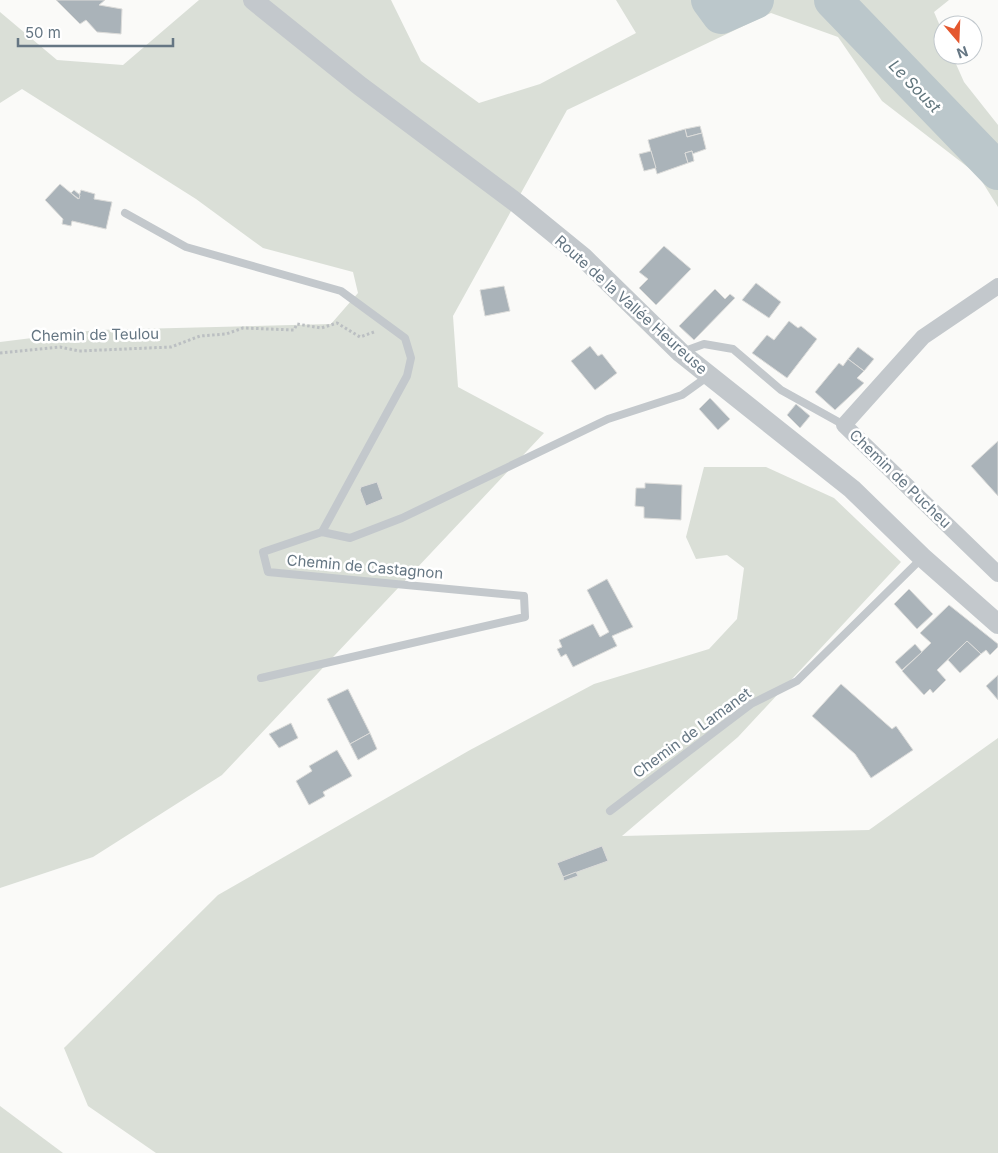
<svg xmlns="http://www.w3.org/2000/svg" width="998" height="1153" viewBox="0 0 998 1153" font-family="Inter,sans-serif">
  <rect width="100%" height="100%" fill="#fafaf8"/>
  <g fill="#dadfd7">
    <path d="M199 0H391L421 61 479 103 540 84 636 33 616 0H949L934 12 943 33V55H952L964 82 998 125V207L978 175 882 101 838 37 771 13 567 110 453 316 458 387 544 433 222 775 93 857 0 888V342L96 330 331 324 358 293 353 272 263 248 196 199 22 89 0 103V12L57 60 123 65Z"/>
    <path d="M704 467H766L834 498 901 562 738 737 622 836 869 830 998 738V1153H156L88 1106 64 1048 218 895 470 750 594 684 709 649 737 619 744 568 727 555 696 559 686 537Z"/>
    <path d="M0 1106 63 1153H0Z"/>
  </g>
  <g fill="none" stroke-linecap="round" stroke-linejoin="round">
    <g stroke="#bbc7cb" stroke-width="38">
      <path d="M710 0 721 15 755 0"/>
      <path d="M833 0 998 171"/>
    </g>
  </g>
  <g fill="#aab3b9" stroke="#dcdcda">
    <path d="M56 0H105L99 5 122 9 121 34 97 32 86 20 80 24Z"/>
    <path d="M700 126 702 133 687 137 685 129Z"/>
    <path d="M685 129 687 137 702 133 706 149 692 154V151L685 153 688 163 657 174 648 140Z"/>
    <path d="M651 151 656 168 644 171 639 154Z"/>
    <path d="M692 151 694 161 688 163 685 153Z"/>
    <path d="M60 184 78 199 81 190 95 194 94 199 112 202 106 229 72 221 71 226 62 224 63 219 45 200Z"/>
    <path d="M74 190 80 195 79 199 71 193Z"/>
    <path d="M664 246 691 269 656 305 639 288 648 279 639 272Z"/>
    <path d="M756 283 781 302 769 318 742 300Z"/>
    <path d="M504 286 510 311 485 316 480 290Z"/>
    <path d="M715 289 725 299 730 294 735 298 694 340 679 326Z"/>
    <path d="M789 321 798 328 801 326 817 339 787 378 752 353 767 335 774 340Z"/>
    <path d="M590 346 598 356 602 354 617 373 595 390 571 361Z"/>
    <path d="M858 347 874 359 864 371 848 359Z"/>
    <path d="M848 359 864 371 857 378 864 383 835 410 815 392 839 363 843 366Z"/>
    <path d="M710 398 730 419 718 430 699 409Z"/>
    <path d="M796 404 810 416 800 428 787 415Z"/>
    <path d="M998 441V496L971 466Z"/>
    <path d="M377 482 383 499 366 506 360 490 361 487Z"/>
    <path d="M645 483 682 485 681 520 644 518V507L635 506 636 488H645Z"/>
    <path d="M607 579 633 627 612 636 617 646 573 667 566 654 561 657 557 649 562 647 559 640 593 624 600 637 609 632 587 590Z"/>
    <path d="M909 589 933 614 917 629 894 604Z"/>
    <path d="M949 605 998 644V647L990 655 986 650 981 654 967 641 937 670 946 680 933 693 930 689 924 695 902 671 931 643 920 633Z"/>
    <path d="M967 641 981 654 960 673 948 660Z"/>
    <path d="M915 644 922 652 902 670 895 662Z"/>
    <path d="M998 675V700L986 686Z"/>
    <path d="M841 684 892 729 896 726 913 750 871 778 855 754 812 716Z"/>
    <path d="M348 689 370 733 350 744 327 699Z"/>
    <path d="M291 723 298 738 279 748 269 734Z"/>
    <path d="M370 733 377 749 358 760 350 744Z"/>
    <path d="M337 750 352 776 323 792 325 796 309 805 296 781 312 771 309 766Z"/>
    <path d="M602 846 608 861 563 877 557 863Z"/>
    <path d="M576 872 578 876 564 881 563 877Z"/>
  </g>
  <g fill="none" stroke-linecap="round" stroke-linejoin="round">
    <path stroke="#bbbfc2" stroke-width="3" stroke-dasharray="2.5 2.5" stroke-linecap="butt" d="M0 353 60 347 79 351 171 347 200 336 226 334 243 328 294 330 297 324 321 328 337 323 360 337 374 332"/>
    <g stroke="#c3c8cc" stroke-width="8">
      <path d="M125 213 186 247 341 291 405 338 411 358 407 376 322 532"/>
      <path d="M682 352 704 344 733 349 781 390 844 425"/>
      <path d="M261 678 525 617 524 596 268 572 263 552 322 532 350 538 402 518 608 419 682 395 707 377"/>
      <path d="M610 811 751 704 797 681 921 559"/>
    </g>
    <path stroke="#c3c8cc" stroke-width="16" d="M998 286 923 337 844 425 998 574"/>
    <path stroke="#c3c8cc" stroke-width="20" d="M253 0 360 86 518 204 583 257 681 353 852 489 922 557 998 624"/>
  </g>
  <g text-anchor="middle" stroke-width="5" stroke-linejoin="round" paint-order="stroke">
    <g font-size="15" fill="#657683" stroke="#fff">
      <text transform="translate(631 305) rotate(42)" y="5">Route de la Vallée Heureuse</text>
      <text transform="translate(95 335) rotate(-1)" y="5">Chemin de Teulou</text>
      <text transform="translate(900 479) rotate(44)" y="5">Chemin de Pucheu</text>
      <text transform="translate(365 567) rotate(5)" y="5">Chemin de Castagnon</text>
      <text transform="translate(692 733) rotate(-36)" y="5">Chemin de Lamanet</text>
    </g>
    <g font-size="16" font-style="italic" fill="#60757c" stroke="#fff">
      <text transform="translate(915 86) rotate(46)" y="6">Le Soust</text>
    </g>
  </g>
  <g transform="translate(958 40) rotate(161)"><circle r="24" fill="#ffffff" stroke="#c1c8cd"/>
  <path d="M0-4L9 19L0 12L-9 19Z" fill="#e4572e"/>
  <text y="-8" font-size="14" font-weight="bold" text-anchor="middle" fill="#657683">N</text>
  </g>
  <path d="M18 38v8h155v-8" fill="none" stroke="#657683" stroke-width="2.5"/>
  <text x="25" y="38" font-size="15" fill="#657683" stroke="#ffffff" stroke-width="4" paint-order="stroke">50 m</text>
</svg>
